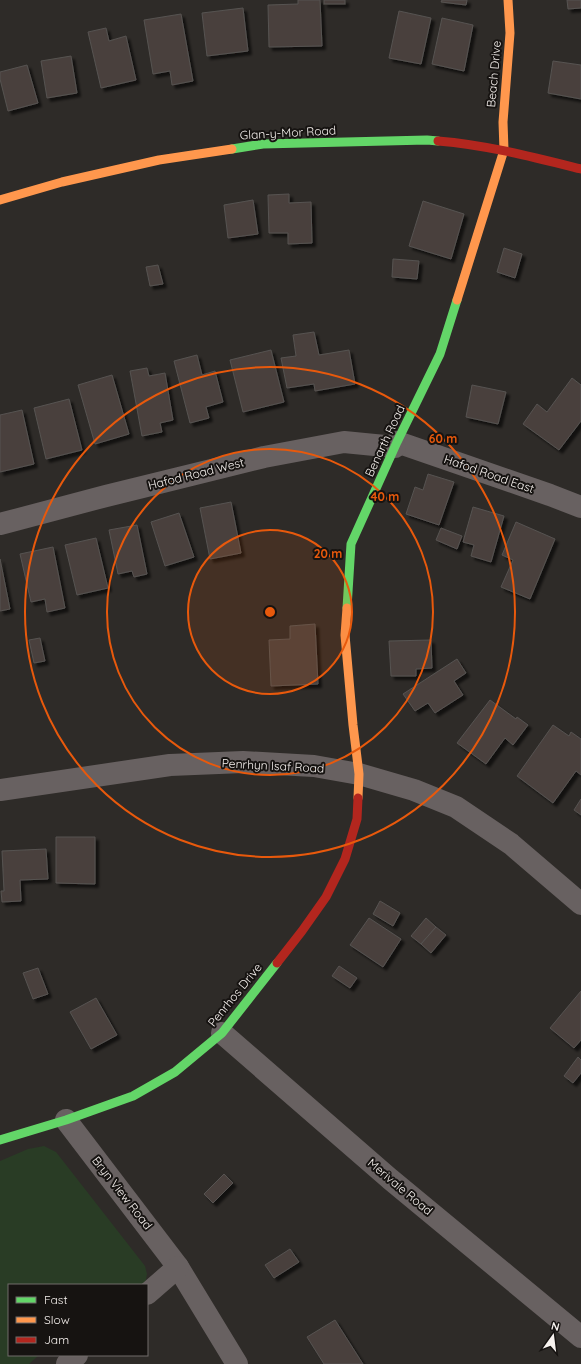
<svg xmlns="http://www.w3.org/2000/svg" width="581" height="1364" viewBox="0 0 581 1364" font-family="Quicksand,sans-serif">
  <defs>
    <filter id="shadow"><feDropShadow dx="3.5" dy="3.5" stdDeviation="1" flood-color="#0009"/></filter>
  </defs>
  <rect width="100%" height="100%" fill="#2e2b28"/>
  <path fill="#293c25" d="M44 1146 56 1152 145 1266 147 1274 145 1285H9V1355H39L29 1364H0V1161L28 1149Z"/>
  <g fill="#4a413e" stroke="#565351" filter="url(#shadow)">
    <path d="M298 0H320L322 46 269 47 268 5 298 4Z"/>
    <rect x="324" y="0" width="21" height="4"/>
    <path d="M442 0H467L466 5 441 2Z"/>
    <path d="M567 0H581V8L568 9Z"/>
    <path d="M243 8 248 51 207 56 202 13Z"/>
    <path d="M399 11 431 18 421 64 389 58Z"/>
    <path d="M181 14 193 81 172 85 170 71 153 74 144 20Z"/>
    <path d="M442 18 473 25 464 71 432 64Z"/>
    <path d="M106 28 109 41 126 36 136 80 101 88 88 32Z"/>
    <path d="M71 56 77 93 47 98 41 61Z"/>
    <path d="M553 61 581 65V99L548 93Z"/>
    <path d="M27 65 38 103 8 111 0 79V72Z"/>
    <path d="M289 194V203L311 202 312 243 288 244V233H269L268 195Z"/>
    <path d="M253 200 258 234 228 238 224 205Z"/>
    <path d="M423 201 464 214 451 259 409 246Z"/>
    <path d="M504 248 522 254 515 278 497 272Z"/>
    <path d="M393 259 419 261 417 279 392 277Z"/>
    <path d="M158 265 163 284 150 286 146 267Z"/>
    <path d="M314 332 319 355 349 350 355 384 315 391 314 384 287 388 281 358 296 356 293 335Z"/>
    <path d="M271 350 284 402 243 412 230 360Z"/>
    <path d="M197 355 202 375 215 371 223 402 206 407 209 418 190 423 174 361Z"/>
    <path d="M147 368 149 376 165 373 173 420 160 423 162 432 142 436 130 371Z"/>
    <path d="M112 375 129 434 95 444 78 385Z"/>
    <path d="M572 378 581 385V421L559 450 523 424 537 404 547 412Z"/>
    <path d="M472 385 506 392 498 424 466 417Z"/>
    <path d="M69 399 82 450 46 459 34 408Z"/>
    <path d="M22 410 34 464 0 472V415Z"/>
    <path d="M428 474 454 482 439 525 406 514 415 487 423 490Z"/>
    <path d="M231 502 241 553 210 559 200 508Z"/>
    <path d="M473 507 504 516 491 562 471 556 474 545 463 542Z"/>
    <path d="M179 513 194 557 165 566 151 522Z"/>
    <path d="M516 522 555 539 530 599 501 587 513 560 502 555Z"/>
    <path d="M137 525 147 574 134 577 132 571 118 574 109 530Z"/>
    <path d="M441 528 462 536 457 549 436 540Z"/>
    <path d="M96 538 108 588 77 595 65 545Z"/>
    <path d="M53 547 65 608 47 612 45 599 31 602 20 554Z"/>
    <path d="M0 559 10 609 0 611Z"/>
    <path d="M315 624 318 684 271 686 269 640 290 639V626Z"/>
    <path d="M40 638 45 661 34 663 29 640Z"/>
    <path d="M431 640 432 668 416 669V676H391L389 641Z"/>
    <path d="M457 659 466 673 454 681 463 695 435 713 428 703 415 711 403 694Z"/>
    <path d="M490 700 516 719 517 717 528 725 513 745 505 738 486 764 457 743Z"/>
    <path d="M553 725 569 736 571 732 581 739V775L576 771 553 803 517 776Z"/>
    <path d="M581 799V815L574 810Z"/>
    <path d="M56 837H95V884L56 883Z"/>
    <path d="M46 849 48 879 20 880 21 901 2 902 1 891H4L2 851Z"/>
    <path d="M380 901 400 913 393 926 373 914Z"/>
    <path d="M369 918 401 939 383 967 350 945Z"/>
    <path d="M426 918 436 927 421 944 411 936Z"/>
    <path d="M436 927 446 935 431 953 421 944Z"/>
    <path d="M339 966 357 978 350 988 332 976Z"/>
    <path d="M38 968 48 994 33 999 23 973Z"/>
    <path d="M581 991V1040L574 1048 550 1028Z"/>
    <path d="M96 998 117 1035 91 1049 70 1012Z"/>
    <path d="M578 1057 581 1060V1073L573 1083 564 1076Z"/>
    <path d="M224 1174 233 1183 213 1203 204 1194Z"/>
    <path d="M290 1249 299 1262 274 1278 265 1265Z"/>
    <path d="M335 1320 363 1364H324L307 1337Z"/>
  </g>
  <g fill="none" stroke-linecap="round" stroke-linejoin="round">
    <g stroke="#686161" stroke-width="22">
      <path d="M397 442 550 495 581 507"/>
      <path d="M0 524 106 496 264 457 344 442 395 447"/>
      <path d="M0 790 170 765 243 762 314 766 359 774 414 790 456 807 511 844 581 904"/>
      <path d="M222 1033 390 1179 581 1337"/>
      <path d="M66 1120 178 1267 237 1364"/>
      <path d="M147 1294 178 1267"/>
      <path d="M67 1364 77 1355"/>
    </g>
    <g stroke="#63d668" stroke-width="9">
      <path d="M232 149 263 144 427 140 438 141"/>
      <path d="M347 608 351 544 397 442 440 354 457 300"/>
      <path d="M0 1140 66 1120 133 1096 175 1072 222 1033 277 963"/>
    </g>
    <g stroke="#ff974d" stroke-width="9">
      <path d="M0 200 62 182 159 160 232 149"/>
      <path d="M457 300 504 150 503 122 510 33 508 0"/>
      <path d="M347 608 345 635 353 725 359 774 358 798"/>
    </g>
    <g stroke="#b3261e" stroke-width="9">
      <path d="M438 141C487 145 533 157 581 169"/>
      <path d="M277 963 302 931 326 897 345 859 357 819 358 798"/>
    </g>
  </g>
  <circle cx="270" cy="612" r="82" fill="#e8590c" fill-opacity=".12"/>
  <g fill="none" stroke="#e8590c" stroke-width="2">
    <circle cx="270" cy="612" r="82"/>
    <circle cx="270" cy="612" r="163"/>
    <circle cx="270" cy="612" r="245"/>
  </g>
  <g text-anchor="middle" stroke-width="4" stroke-linejoin="round" paint-order="stroke">
    <g font-size="12" fill="#f7f2ef" stroke="#161311">
      <text transform="translate(494 74) rotate(-85)" y="4">Beach Drive</text>
      <text transform="translate(288 133) rotate(-3)" y="4">Glan-y-Mor Road</text>
      <text transform="translate(385 441) rotate(-65)" y="4">Benarth Road</text>
      <text transform="translate(196 474) rotate(-14)" y="4">Hafod Road West</text>
      <text transform="translate(489 474) rotate(19)" y="4">Hafod Road East</text>
      <text transform="translate(273 766) rotate(3)" y="4">Penrhyn Isaf Road</text>
      <text transform="translate(235 995) rotate(-51)" y="4">Penrhos Drive</text>
      <text transform="translate(400 1187) rotate(40)" y="4">Merivale Road</text>
      <text transform="translate(122 1193) rotate(52)" y="4">Bryn View Road</text>
    </g>
  </g>
  <circle cx="270" cy="612" r="6" fill="#e8590c" stroke="#161311" stroke-width="2"/>
  <g font-size="12" text-anchor="middle" font-weight="bold" fill="#e8590c" stroke="#161311" stroke-width="4" stroke-linejoin="round" paint-order="stroke">
    <text x="443" y="443">60 m</text>
    <text x="385" y="501">40 m</text>
    <text x="328" y="558">20 m</text>
  </g>
  <rect x="8" y="1284" width="140" height="72" fill="#161311" stroke="#706c6a"/>
  <rect x="16" y="1297" width="20" height="6" fill="#63d668" stroke="#706c6a"/>
  <text x="44" y="1304" font-size="12" fill="#f7f2ef">Fast</text>
  <rect x="16" y="1317" width="20" height="6" fill="#ff974d" stroke="#706c6a"/>
  <text x="44" y="1324" font-size="12" fill="#f7f2ef">Slow</text>
  <rect x="16" y="1337" width="20" height="6" fill="#b3261e" stroke="#706c6a"/>
  <text x="44" y="1344" font-size="12" fill="#f7f2ef">Jam</text>
  <g transform="translate(553 1336) rotate(14)" stroke="#161311" stroke-width="3" paint-order="stroke">
  <path d="M0-3L7 15L0 10L-7 15Z" fill="#f7f2ef"/>
  <text y="-6" font-size="11" font-weight="bold" text-anchor="middle" fill="#f7f2ef">N</text>
  </g>
</svg>
